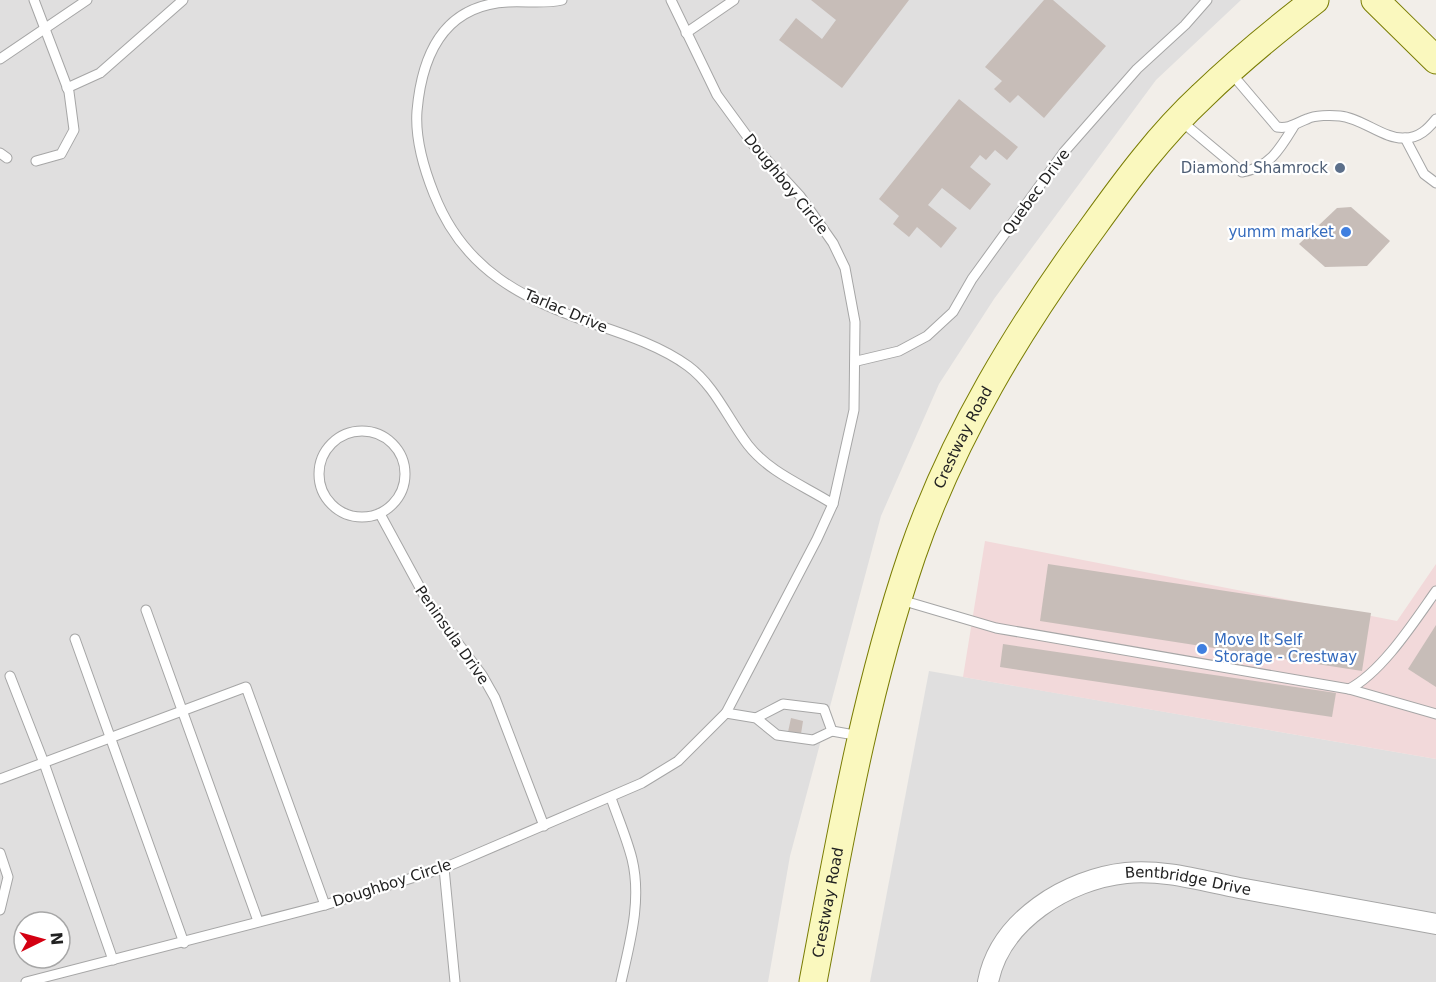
<svg xmlns="http://www.w3.org/2000/svg" width="1436" height="982" viewBox="0 0 1436 982" font-family="'DejaVu Sans',sans-serif">
  <rect width="100%" height="100%" fill="#f2eee9"/>
  <g fill="#e0dfdf" fill-rule="evenodd">
    <path d="M0 0H1241L1156 80 994 299 939 384 881 516 790 856 768 982H0ZM24 922H60V958H24Z"/>
    <path d="M929 671 1436 759V982H870Z"/>
  </g>
  <path fill="#f2d9da" d="M985 541 1397 621 1436 564V759L963 677Z"/>
  <g fill="#c7bdb8">
    <path d="M811 0H909L842 88 779 40 796 18 822 39 836 20Z"/>
    <path d="M1044 0H1053L1106 46 1044 118 1018 95 1010 103 994 89 1002 81 985 67Z"/>
    <path d="M959 99 1018 147 1007 160 995 150 986 160 980 155 970 167 991 184 970 210 942 188 928 205 957 228 941 248 917 227 909 237 893 224 899 216 879 199Z"/>
    <path d="M1351 207 1390 241 1367 266 1325 267 1299 244 1337 208Z"/>
    <path d="M1048 564 1371 613 1362 671 1040 621Z"/>
    <path d="M1436 625V687L1408 669Z"/>
    <path d="M1003 644 1336 693 1332 717 1000 667Z"/>
    <path d="M791 718 803 721 801 734 788 732Z"/>
  </g>
  <g fill="none" stroke-linecap="round" stroke-linejoin="round">
    <g stroke="#a6a6a6" stroke-width="11">
      <g id="service">
        <path d="M34 0 69 92 74 130 61 154 36 161"/>
        <path d="M562 0C544 4 527 1 508 2 444 5 422 54 417 111 415 138 424 169 434 194 464 271 523 299 597 325 627 335 662 347 688 366 715 386 728 419 748 445 770 473 803 485 833 504"/>
        <path d="M686 33 734 0"/>
        <path d="M0 59 87 0"/>
        <path d="M1231 73 1277 127C1290 129 1296 123 1307 119 1315 115 1331 115 1340 116 1362 118 1385 140 1405 138 1419 138 1428 129 1436 119"/>
        <path d="M67 88 100 73 183 0"/>
        <path d="M1181 121 1242 172C1270 167 1280 149 1294 126"/>
        <path d="M1405 138 1424 174 1436 183"/>
        <path d="M0 153 7 158"/>
        <path d="M857 361 899 351 927 336 953 312 972 279 1064 152 1137 69 1185 25 1207 0"/>
        <circle cx="362" cy="474" r="43"/>
        <path d="M380 514 430 606 482 675 495 698 544 826"/>
        <path d="M901 600 996 628 1349 689 1436 714"/>
        <path d="M146 610 258 921"/>
        <path d="M75 639 184 943"/>
        <path d="M10 676 44 763 113 960"/>
        <path d="M1349 689C1382 672 1414 622 1436 591"/>
        <path d="M726 713 756 718 777 735 813 740 832 731 860 736"/>
        <path d="M756 718 783 704 824 709 832 731"/>
        <path d="M0 779 246 687 325 905"/>
        <path d="M611 798C618 818 627 839 632 859 642 900 630 942 621 982"/>
        <path d="M0 853 8 877 0 910"/>
        <path d="M444 868 455 982"/>
        <path d="M26 982 325 905 444 868 642 783 678 761 726 713 817 539 833 504 854 410 855 322 845 268 833 243 800 196 755 147 717 95 671 0"/>
      </g>
    </g>
    <g stroke="#a6a6a6" stroke-width="22">
      <g id="minor">
        <path id="s1" d="M988 982C1000 920 1068 879 1126 873 1163 869 1203 881 1239 888 1304 900 1370 912 1436 924"/>
      </g>
    </g>
    <g stroke="#7a7d04" stroke-width="29">
      <g id="secondary">
        <path d="M1375 0 1436 60"/>
        <path id="s2" d="M813 982C840 839 865 693 912 555 953 436 1019 328 1093 227 1126 181 1160 135 1202 96 1237 62 1276 30 1315 0"/>
      </g>
    </g>
    <use href="#service" stroke="#fff" stroke-width="9"/>
    <use href="#minor" stroke="#fff" stroke-width="20"/>
    <use href="#secondary" stroke="#faf8be" stroke-width="27"/>
  </g>
  <circle fill="#5c6f8a" stroke="#fff" stroke-width="2" cx="1340" cy="168" r="6"/>
  <g fill="#3f7fe0" stroke="#fff" stroke-width="2">
    <circle cx="1346" cy="232" r="6"/>
    <circle cx="1202" cy="649" r="6"/>
  </g>
  <g text-anchor="middle" stroke-width="4.5" stroke-linejoin="round" paint-order="stroke">
    <g font-size="15" fill="#4e5e75" stroke="#fff" text-anchor="end">
      <text x="1328" y="173">Diamond Shamrock</text>
    </g>
    <g font-size="15" fill="#222" stroke="#fff">
      <text transform="translate(786 184) rotate(51)" y="5">Doughboy Circle</text>
      <text transform="translate(1036 192) rotate(-54)" y="5">Quebec Drive</text>
      <text transform="translate(566 311) rotate(23)" y="5">Tarlac Drive</text>
      <text dy="5" stroke="none"><textPath href="#s2" startOffset="567">Crestway Road</textPath></text>
      <text transform="translate(452 635) rotate(55)" y="5">Peninsula Drive</text>
      <text transform="translate(392 883) rotate(-18)" y="5">Doughboy Circle</text>
      <text dy="5" stroke="none"><textPath href="#s1" startOffset="250">Bentbridge Drive</textPath></text>
      <text dy="5" stroke="none"><textPath href="#s2" startOffset="81">Crestway Road</textPath></text>
    </g>
    <g font-size="15" fill="#366cbe" stroke="#fff" text-anchor="end">
      <text x="1334" y="237">yumm market</text>
      <text x="1214" y="645" text-anchor="start">Move It Self<tspan x="1214" dy="17">Storage - Crestway</tspan></text>
    </g>
  </g>
  <g transform="translate(42 940) rotate(85)"><circle r="28" fill="#ffffff" stroke="#a7a7a7" stroke-width="1.5"/>
  <path d="M0-4.5L10 22L0 15L-10 22Z" fill="#d40012"/>
  <text y="-9" font-size="16" font-weight="bold" text-anchor="middle" fill="#222222">N</text>
  </g>
</svg>
